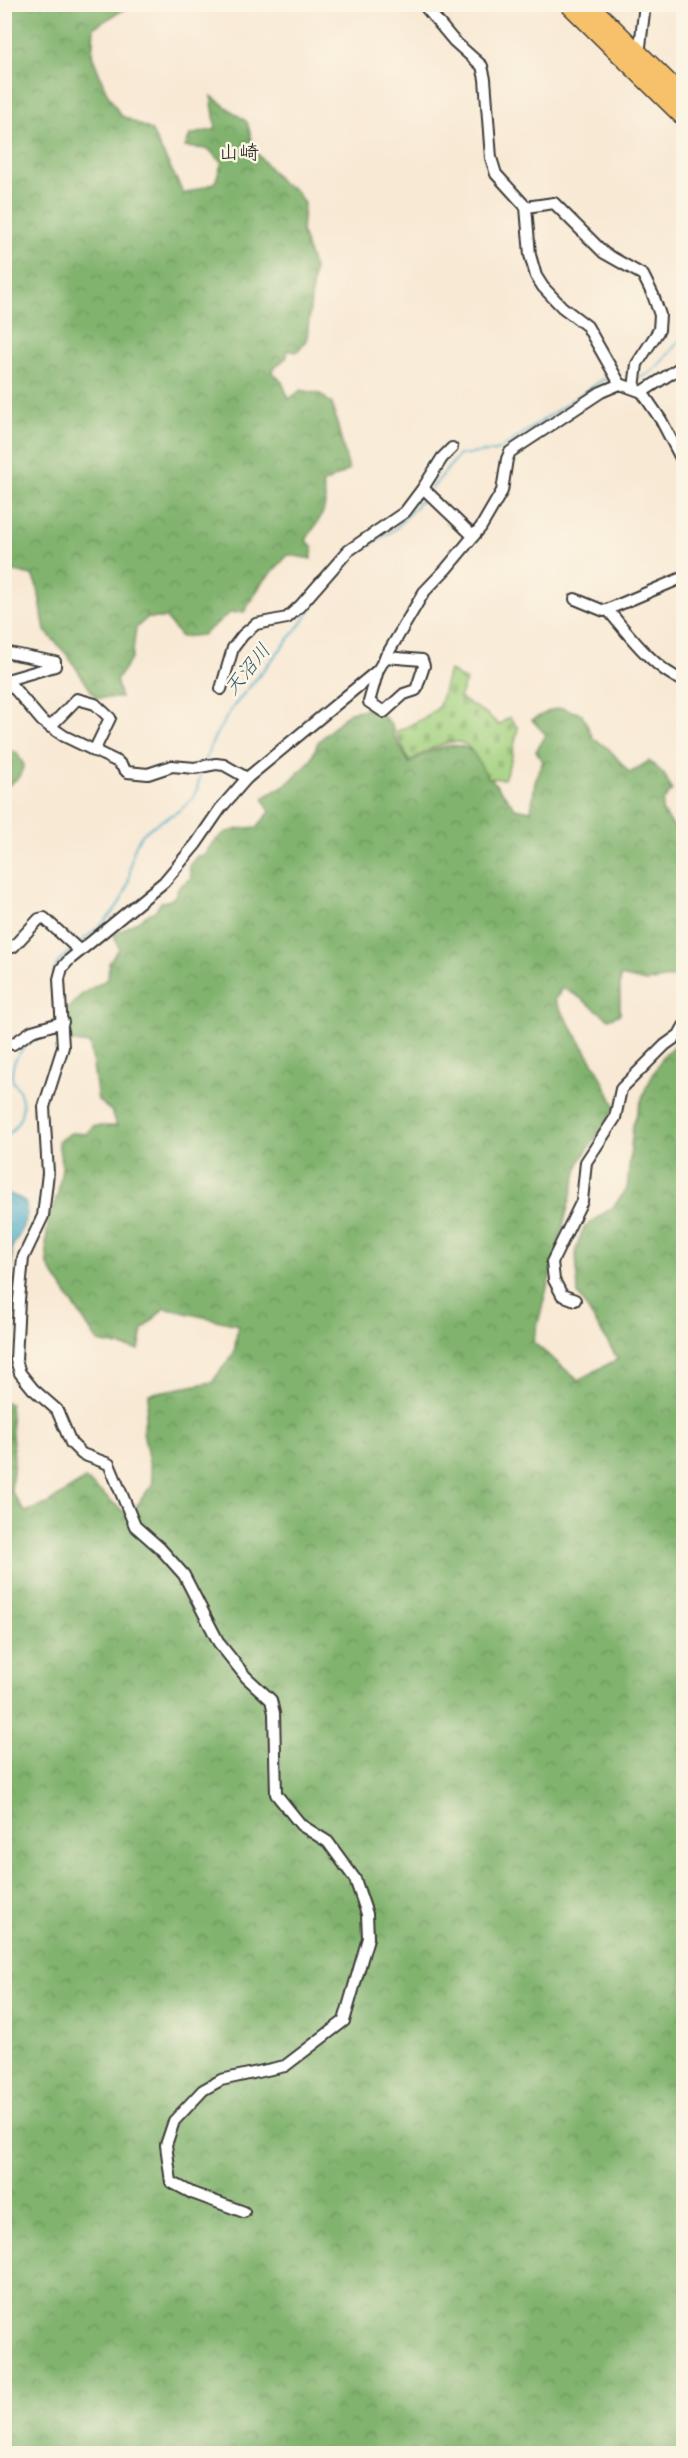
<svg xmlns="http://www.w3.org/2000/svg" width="688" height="2458" viewBox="0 0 688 2458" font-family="Pangolin,'Klee One',sans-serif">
  <defs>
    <pattern id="forest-crowns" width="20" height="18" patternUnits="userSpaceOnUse" patternTransform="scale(1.5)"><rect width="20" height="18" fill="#81b36e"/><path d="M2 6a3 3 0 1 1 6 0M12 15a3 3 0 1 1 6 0" fill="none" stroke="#69915a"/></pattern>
    <pattern id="cemetery-stones" width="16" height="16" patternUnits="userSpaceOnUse" patternTransform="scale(1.5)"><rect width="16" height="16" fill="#a2d17f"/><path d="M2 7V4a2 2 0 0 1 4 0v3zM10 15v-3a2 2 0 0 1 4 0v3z" fill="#8bb36d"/></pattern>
    <pattern id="water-ripples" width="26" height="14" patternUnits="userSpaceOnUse" patternTransform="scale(1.5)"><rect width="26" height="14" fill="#4aabc9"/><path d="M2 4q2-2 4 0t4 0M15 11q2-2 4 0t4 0" fill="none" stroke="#3d8aa2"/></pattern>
  </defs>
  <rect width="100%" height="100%" fill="#fcf5e5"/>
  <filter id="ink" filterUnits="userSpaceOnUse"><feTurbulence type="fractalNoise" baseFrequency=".0167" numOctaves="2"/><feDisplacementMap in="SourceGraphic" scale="12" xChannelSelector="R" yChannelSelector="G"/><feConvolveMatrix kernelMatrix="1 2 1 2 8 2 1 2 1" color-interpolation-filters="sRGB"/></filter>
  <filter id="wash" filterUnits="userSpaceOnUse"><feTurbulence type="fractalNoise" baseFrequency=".008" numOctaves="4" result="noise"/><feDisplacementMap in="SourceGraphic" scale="24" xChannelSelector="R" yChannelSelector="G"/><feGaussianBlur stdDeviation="1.35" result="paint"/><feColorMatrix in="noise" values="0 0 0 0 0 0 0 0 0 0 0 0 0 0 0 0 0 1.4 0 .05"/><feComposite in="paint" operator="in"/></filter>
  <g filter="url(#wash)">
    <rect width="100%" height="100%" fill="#f8e9d4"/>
    <g fill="url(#forest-crowns)" stroke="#4e6845" stroke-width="1.5">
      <path d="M5 4 132 5 94 27 92 55 106 91 120 115 151 130 184 194 215 183 222 162 208 149 185 147 190 135 216 129 211 96 247 122 255 151 283 184 296 191 304 203 302 233 314 269 307 339 297 352 287 350V357L271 371 282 382 289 399 301 390 320 394 332 404 349 470 322 484C331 510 319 519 306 540L313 547 311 559 288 555 261 584 244 612 230 613 202 635 181 637 166 618H147L136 628 132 658 116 680 121 698H96L68 656 45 631 38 589 32 575 14 571 5 574Z"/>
      <path d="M562 708 582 714 593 738 609 749 630 773 649 761 664 774 672 790 663 801 662 811 683 839V966L675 977 646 982 620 976V1014L609 1019 576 995 562 988 555 1001 598 1070 616 1108 580 1161 533 1342 578 1380 618 1359 578 1294 576 1249 584 1227 613 1207 627 1189 633 1125 645 1090 663 1056 683 1037V2453H5L4 1401 10 1404 14 1460 11 1491 25 1512 47 1504 85 1479 129 1516 153 1483 143 1431 149 1394 212 1382 234 1353 238 1325 164 1308 143 1330 139 1350 98 1342 48 1266 46 1241 49 1217 58 1194 62 1167 58 1141 71 1133 86 1134 93 1126H117L112 1112 98 1100 90 1044 67 1041 65 1011C73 1005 79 995 87 991 94 986 101 984 108 978L109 962 119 949 114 935 156 910 161 902C171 901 176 898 178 888L191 878 189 866 197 856 204 855C220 831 229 829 257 827L270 812 263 798 288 783 311 760 318 742 350 712 367 709 383 716 392 725 394 735 409 763C432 749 459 734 480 759 484 764 485 771 489 776 497 787 507 797 515 808L531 811 535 782 543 761 536 751 546 735 532 720 551 710Z"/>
      <path d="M4 747 6 750 16 752 24 765 19 777 5 788Z"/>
    </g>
    <path fill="url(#cemetery-stones)" stroke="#5f764e" stroke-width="1.5" d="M449 670 466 681 459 698 487 714 499 725 509 717 518 728 511 760 504 779 488 778C482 768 477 757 470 749 455 730 425 753 409 761L396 732 426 717 439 707Z"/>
    <path fill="url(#water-ripples)" stroke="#336472" stroke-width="1.5" d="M5 1192 21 1199 26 1204 27 1215 20 1234 12 1247 13 1310 7 1321H4Z"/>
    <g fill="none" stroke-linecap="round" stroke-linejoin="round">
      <g stroke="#4aabc9" stroke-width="2">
        <path d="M639 377C654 377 673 347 684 335"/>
        <path d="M431 489 459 455 496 451 508 444 602 380 612 378"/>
        <path d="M204 763 215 736 233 707 302 623 331 578 356 554 395 529 425 496"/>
        <path d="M79 943C100 927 124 907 129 879 131 866 131 851 139 839 152 820 180 817 193 797 198 791 199 779 201 771"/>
        <path d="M54 978C53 964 62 958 72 949"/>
        <path d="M4 1139C18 1126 27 1112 20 1093 19 1089 15 1085 13 1081 11 1075 12 1069 14 1063 23 1042 37 1038 57 1031V1028"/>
      </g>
    </g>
  </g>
  <g filter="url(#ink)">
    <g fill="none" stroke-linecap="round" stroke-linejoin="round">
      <g stroke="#3d3b38" stroke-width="14">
        <g id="street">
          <path d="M423 4 454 41 482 66 485 79 491 158 496 174 526 207 530 255 536 276 543 287 562 307 587 326 620 384"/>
          <path d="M639 55 645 4"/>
          <path d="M526 207 554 203 604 253 643 275 653 295 660 315 659 330 637 364 634 388"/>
          <path d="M642 392 684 365"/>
          <path d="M423 488 442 458 452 448"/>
          <path d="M575 599 604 611 684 577"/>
          <path d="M608 610C628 634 655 670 684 681"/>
          <path d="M4 652 55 662V666L7 680 42 721 64 736 118 762 127 772 148 774 172 766 195 768 216 764 224 765 247 778"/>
          <path d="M378 670 369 702 384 712 404 694 416 690 424 666 422 660 385 657"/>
          <path d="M221 689 233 648 243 635 256 624 287 618 300 606 348 551 405 512 423 488 473 536"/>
          <path d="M50 727 77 699 95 704 110 718 94 751"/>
          <path d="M4 948 13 947 39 919 44 918 80 951"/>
          <path d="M4 1041 13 1044 32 1031 63 1022"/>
          <path d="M575 1300 562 1295 554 1280 552 1262 582 1201 586 1162 615 1118 621 1089 665 1045 679 1035 684 1026"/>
          <path d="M244 2212 192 2193 171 2182 166 2145 174 2121 203 2090 221 2080 285 2066 344 2021 368 1938 367 1914 355 1879 328 1842 301 1825 276 1794 274 1713 271 1700 246 1677 219 1643 184 1575 160 1548 135 1526 109 1464 82 1454 71 1443 57 1410 33 1389 20 1373 16 1360 19 1300 23 1258 43 1216 48 1173 44 1107 63 1047 59 979 62 968 69 960 164 882 196 844 220 809 247 778 378 670 424 592 446 569 481 527 502 491 507 459 510 452 601 392 620 384 642 392 661 420 684 464"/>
        </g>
      </g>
      <g stroke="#3d3b38" stroke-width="21">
        <g id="highway">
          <path d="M569 4 684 117"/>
          <path d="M588 4 684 98"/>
        </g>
      </g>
      <use href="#street" stroke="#fff" stroke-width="10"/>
      <use href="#highway" stroke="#f6c16b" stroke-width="18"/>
    </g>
  </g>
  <g text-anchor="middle" stroke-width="5" stroke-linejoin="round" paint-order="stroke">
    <g font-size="20" fill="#1c1c1c" stroke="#fcf5e5">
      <text x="239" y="159">山崎</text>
    </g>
    <g font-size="20" font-style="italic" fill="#315c6a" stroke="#fcf5e5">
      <text transform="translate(247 669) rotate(-51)" y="7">天沼川</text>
    </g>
  </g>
  <rect width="688" height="2458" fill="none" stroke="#fcf5e5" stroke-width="24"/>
</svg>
